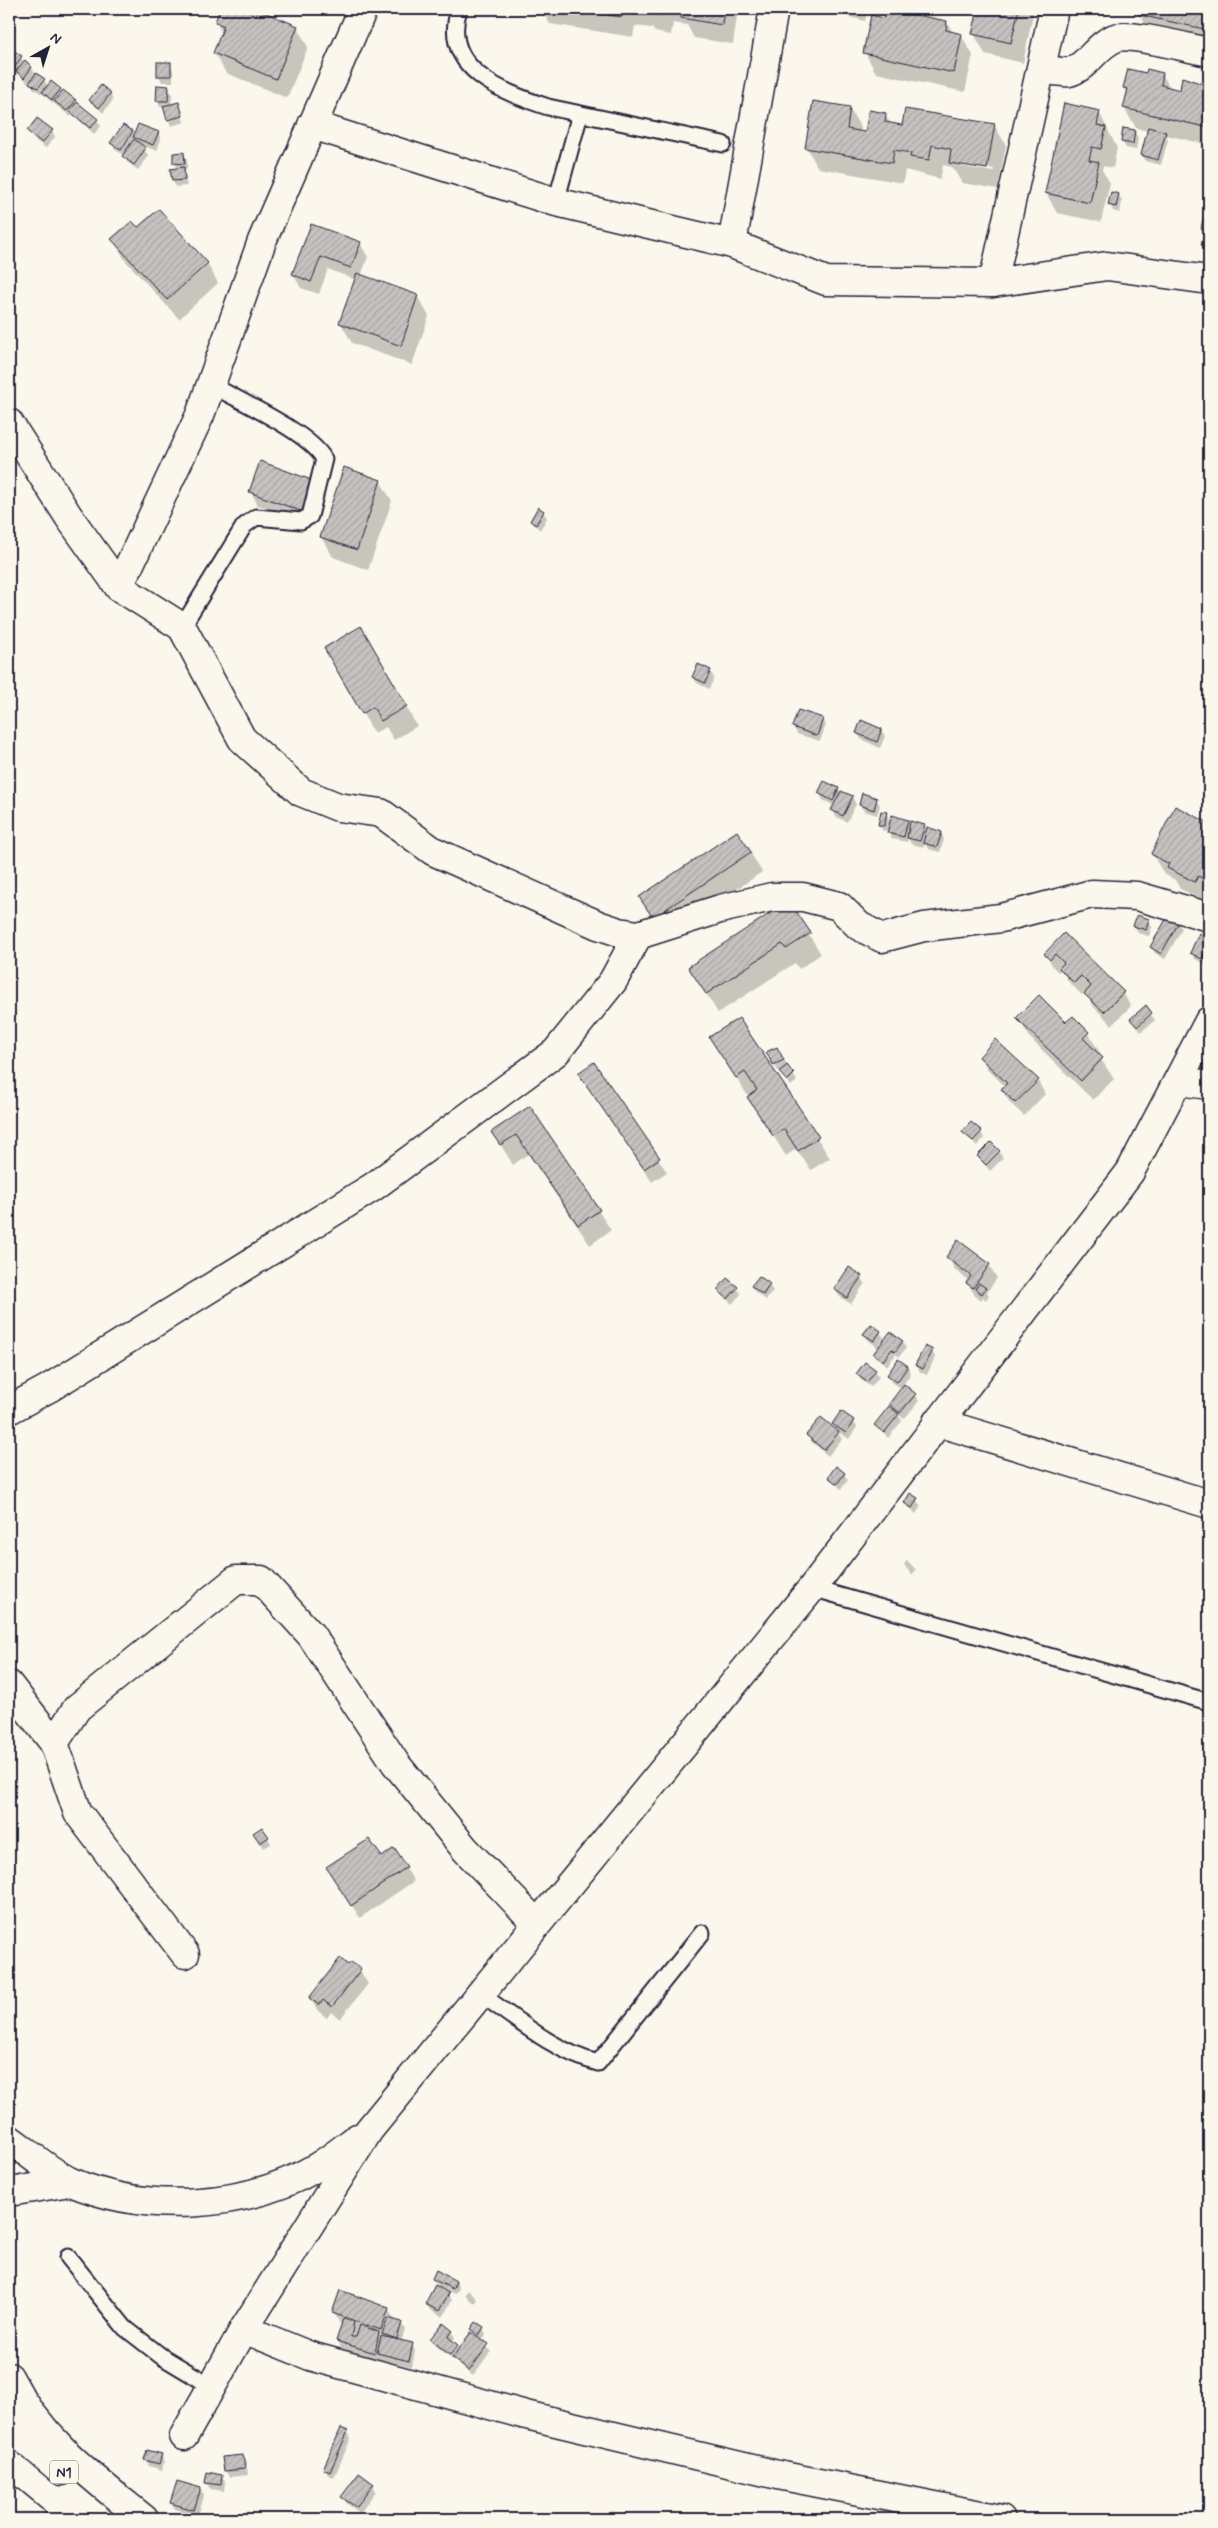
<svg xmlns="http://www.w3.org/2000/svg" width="1218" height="2528" viewBox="0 0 1218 2528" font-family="Mynerve,sans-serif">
  <defs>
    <pattern id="building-hatch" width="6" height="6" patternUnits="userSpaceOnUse" patternTransform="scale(1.25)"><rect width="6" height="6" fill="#c6c2c0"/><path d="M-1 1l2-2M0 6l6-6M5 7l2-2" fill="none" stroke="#aaa6a6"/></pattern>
  </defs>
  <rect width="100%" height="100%" fill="#fbf7ec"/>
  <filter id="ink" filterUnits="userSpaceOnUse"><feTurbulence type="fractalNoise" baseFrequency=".02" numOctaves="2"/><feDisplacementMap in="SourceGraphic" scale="10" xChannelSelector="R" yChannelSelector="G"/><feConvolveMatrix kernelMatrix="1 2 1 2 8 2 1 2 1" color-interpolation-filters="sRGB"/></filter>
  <g filter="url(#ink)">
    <g fill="#0003" fill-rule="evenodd">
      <path d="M222 9H252L297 27 308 47 287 98 226 73 214 53 222 33 216 22Z"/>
      <path d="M541 9H738L733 44 694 38 687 25 673 23 671 35 655 32 652 28 635 26 633 37 550 24Z"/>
      <path d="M827 9H868L865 21 829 12Z"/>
      <path d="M888 9 947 22 953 33 961 35 973 55 965 92 876 73 865 53 885 19Z"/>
      <path d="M972 9H1034L1023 63 985 54 974 34 977 21Z"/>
      <path d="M1141 9H1209V47L1152 35 1140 15Z"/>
      <path d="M9 44 12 50 32 68 36 75 44 80 48 87 60 90 97 120 101 126 94 134 73 114 71 117 47 98 43 91 42 94 34 89 30 81 28 83 19 73 17 75 9 70Z"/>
      <path d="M170 63 173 70V82H162L159 76Z"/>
      <path d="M1162 74 1171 89 1181 91 1183 78 1209 87V145L1166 135 1168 140 1161 165 1145 161 1142 154 1148 131 1136 128 1124 108 1128 94 1124 88 1147 75Z"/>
      <path d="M168 87 172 94 171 105 179 103 184 122H186L171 126 164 107H160L157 100Z"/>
      <path d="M110 94 113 100 103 113 90 100Z"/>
      <path d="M849 108 861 128 860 133 866 134 885 115 891 124 903 126 994 125 1006 145 998 189 962 183 952 167 943 165 940 179 905 170 903 183 818 168 807 148ZM959 163 994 169 993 172 959 166Z"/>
      <path d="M1099 112 1117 148 1113 168 1103 166 1102 170 1110 183 1101 222 1057 213 1046 193Z"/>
      <path d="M29 131H52L55 137 46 148 32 138Z"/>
      <path d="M1134 131 1138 138 1136 150 1126 148 1122 142Z"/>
      <path d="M132 132 134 137 158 133 161 139 157 151 139 144 149 156 138 170 127 162 124 155 115 150 112 143Z"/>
      <path d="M174 154H184L187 160V169H183L187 186 176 187 173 181 178 169 174 163Z"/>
      <path d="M1209 194V257L1203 245 1205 234 1202 228Z"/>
      <path d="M1118 195 1122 201 1120 213 1113 211 1110 205Z"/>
      <path d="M311 225 360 243 368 257 361 276 417 296 429 316 412 365 352 343 341 323 356 280 328 269 319 294 301 288 293 274Z"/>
      <path d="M138 229 207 263 218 283 179 319 125 260 113 239Z"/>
      <path d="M380 481 392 501 368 570 333 557 321 537Z"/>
      <path d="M316 483 324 496 314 525 258 505 251 492Z"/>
      <path d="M543 512 547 518 540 530 531 521Z"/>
      <path d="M361 628 417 726 394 740 386 727 374 733 325 648Z"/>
      <path d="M710 671 714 678 709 689 697 683 693 677Z"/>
      <path d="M822 719 826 725 820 741 797 734 794 727Z"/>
      <path d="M881 730 885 736 880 748 861 739 857 733Z"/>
      <path d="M838 789 841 794 852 797 856 804 847 822 836 817 833 810 835 806 823 800 819 793Z"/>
      <path d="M876 799 880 805 877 815 864 811 860 805Z"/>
      <path d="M1175 807 1209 824V896L1206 901 1180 889 1175 880 1164 874 1152 854Z"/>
      <path d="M886 813 891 822 908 821 911 826H924L927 832 941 833 944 839 940 852 928 849 925 843 924 847 911 844 908 838 907 842 892 839 888 830 883 831 879 825Z"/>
      <path d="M750 852 762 872 666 937 641 898Z"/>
      <path d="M789 903 821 954 799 969 795 963 718 1013 690 967Z"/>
      <path d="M1148 920 1152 927 1149 936 1138 933 1135 926Z"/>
      <path d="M1178 923 1182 929 1165 959 1155 953 1152 947Z"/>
      <path d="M1064 935 1123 993 1131 1006 1112 1025 1094 1007 1085 992 1082 995 1068 981 1061 970 1058 972 1053 967 1046 954Z"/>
      <path d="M1200 935 1209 940V957L1206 964 1195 959 1192 953Z"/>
      <path d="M1145 1007 1155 1020 1141 1032 1132 1020Z"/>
      <path d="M1018 1018 1066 1024 1073 1018 1088 1033 1100 1053 1098 1055 1114 1079 1093 1100 1030 1038Z"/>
      <path d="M739 1020 830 1158 811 1170 796 1149 786 1156 711 1038Z"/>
      <path d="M777 1048 797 1081 791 1086 779 1070 778 1071 768 1053Z"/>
      <path d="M981 1057 1038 1081 1045 1094 1024 1116 1010 1103 1002 1090 1005 1086 988 1070Z"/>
      <path d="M594 1064 667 1172 652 1182 579 1073Z"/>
      <path d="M530 1107 611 1230 590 1245 528 1154 513 1165 493 1132Z"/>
      <path d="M964 1132H981L984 1138 977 1146Z"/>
      <path d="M999 1152 1003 1158 990 1171 978 1157Z"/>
      <path d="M948 1257 989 1265 997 1278 987 1292 989 1295 986 1300 983 1297 981 1300 975 1296 968 1283 969 1281 955 1270Z"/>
      <path d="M861 1277 865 1283 851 1304 839 1296 835 1289Z"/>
      <path d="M769 1285 773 1291 766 1300 756 1293 752 1286Z"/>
      <path d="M737 1288 741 1294 732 1304 718 1290Z"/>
      <path d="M880 1332 884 1338 879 1344 881 1345 902 1342 906 1348 899 1357 896 1354 887 1366 875 1354 879 1348 868 1340 865 1334Z"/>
      <path d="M932 1351 935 1357 927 1375 920 1372 917 1365Z"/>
      <path d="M899 1361 908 1367 911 1373 903 1385 916 1395 919 1401 904 1419 897 1413 902 1421 888 1438 876 1425 894 1411 890 1404 902 1389 892 1382 889 1376Z"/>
      <path d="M875 1371 879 1377 871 1387 861 1380 857 1374Z"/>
      <path d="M853 1421 857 1427 849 1439 837 1431 834 1424Z"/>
      <path d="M838 1433 842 1439 828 1456 811 1441 807 1435Z"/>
      <path d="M844 1474 848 1480 841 1489 829 1477Z"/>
      <path d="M911 1495 921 1506 916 1514 905 1503Z"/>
      <path d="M907 1560 916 1570 912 1575 904 1565Z"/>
      <path d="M268 1838 271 1844 264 1848 258 1839Z"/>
      <path d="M394 1850 414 1881 360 1918 336 1881Z"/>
      <path d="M351 1963 360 1970 368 1984 340 2019 331 2012 327 2018 318 2011 310 1998Z"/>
      <path d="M433 2279 456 2281 459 2288 456 2294 438 2287Z"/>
      <path d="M468 2290 477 2299 474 2304 465 2295Z"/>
      <path d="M448 2294 452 2300 443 2317 430 2310 426 2304Z"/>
      <path d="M388 2309 395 2321 401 2323 405 2329 401 2342 412 2344 415 2351 412 2367 384 2360 383 2366 345 2355 337 2341 342 2327 334 2313Z"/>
      <path d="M483 2328 486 2334 482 2341 491 2351 473 2376 435 2345 432 2339 452 2332 455 2338 452 2342 459 2350 477 2337 472 2330Z"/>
      <path d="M348 2432 351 2438 334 2478 328 2475 325 2469Z"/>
      <path d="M161 2455 164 2462 162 2470 149 2466 146 2460Z"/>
      <path d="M243 2456 246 2462 248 2475 229 2477 225 2470Z"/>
      <path d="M221 2476 225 2482 224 2491 210 2489 207 2483Z"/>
      <path d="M373 2485 376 2491 360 2513 346 2503 343 2497Z"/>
      <path d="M200 2489 204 2496 198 2516 175 2509 172 2503Z"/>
    </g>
    <g fill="url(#building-hatch)" stroke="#22223b">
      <path d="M220 9H256L298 26 276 79 213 53 224 26 215 22Z"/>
      <path d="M567 9H623L622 17Z"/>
      <path d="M642 9H661L660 15 642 13Z"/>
      <path d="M683 9H724L722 25 681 18Z"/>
      <path d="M886 9 947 21 946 30 962 34 954 73 863 53 871 15 884 18Z"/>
      <path d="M971 9H1019L1011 43 972 34 977 14 970 12Z"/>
      <path d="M1140 9H1209V30L1139 15Z"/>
      <path d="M10 48 22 56 13 70 9 67Z"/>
      <path d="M25 60 32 67 24 78 16 71Z"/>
      <rect x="157" y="62" width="14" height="14"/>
      <path d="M1128 69 1146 73 1147 69 1163 73 1161 85 1180 90 1182 77 1209 86V108L1205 127 1123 108 1128 89 1123 88Z"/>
      <path d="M36 73 45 79 38 88 29 83Z"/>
      <path d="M51 81 61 89 52 100 42 92Z"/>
      <path d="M101 85 111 93 99 108 89 100Z"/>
      <path d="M157 85 169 86 168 101H156Z"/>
      <path d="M63 90 76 100 67 111 54 101Z"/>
      <path d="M813 101 850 107 847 129 865 132 869 110 886 113 885 122 902 125 905 109 995 124 987 169 949 163 951 149 932 145 929 160 910 157 911 153 894 150 892 163 805 148Z"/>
      <path d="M77 102 98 119 90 128 69 111Z"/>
      <path d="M179 102 183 116 167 120 163 106Z"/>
      <path d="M1064 103 1100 111 1097 125 1106 127 1101 149 1092 147 1089 160 1099 162 1090 203 1045 193Z"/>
      <path d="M37 118 53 130 42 143 27 131Z"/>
      <path d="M138 124 159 132 153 145 133 137Z"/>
      <path d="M123 125 133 131 121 150 110 143Z"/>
      <path d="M1148 127 1166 132 1158 160 1141 155Z"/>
      <path d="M1123 128 1135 130 1133 144 1121 142Z"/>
      <path d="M134 139 146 148 134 165 122 156Z"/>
      <path d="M184 152 185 164 173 163V153Z"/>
      <path d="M184 167 185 180 172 181 170 169Z"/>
      <path d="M1209 188V247L1201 245 1205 229H1201Z"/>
      <path d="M1111 192 1119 194 1116 207 1108 205Z"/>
      <path d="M159 209 208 263 167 300 111 239 132 221 138 227Z"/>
      <path d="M311 224 361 242 351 268 321 257 311 282 292 274Z"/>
      <path d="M357 273 418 295 401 346 339 323Z"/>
      <path d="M260 461 317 482 306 513 249 492Z"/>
      <path d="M344 467 381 480 357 550 320 537Z"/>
      <path d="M538 507 544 511 536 525 530 521Z"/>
      <path d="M361 626 407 706 381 721 373 707 362 714 324 648Z"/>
      <path d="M698 664 711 670 705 683 692 677Z"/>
      <path d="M798 710 823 718 817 736 792 727Z"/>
      <path d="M861 720 882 729 877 742 856 733Z"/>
      <path d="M824 781 839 788 833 801 818 793Z"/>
      <path d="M841 791 853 796 843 816 831 810Z"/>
      <path d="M862 793 877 798 874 810 859 805Z"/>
      <path d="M1175 806 1209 823V882L1198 876 1195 882 1167 868 1169 864 1151 854Z"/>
      <path d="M881 811 887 812 884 826 878 825Z"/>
      <path d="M892 815 908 820 904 837 887 833Z"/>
      <path d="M910 821 925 825 920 841 907 838Z"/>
      <path d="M927 827 942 832 937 847 923 843Z"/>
      <path d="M737 831 751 852 653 918 639 897Z"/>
      <path d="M789 901 811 933 786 949 782 944 706 994 688 967Z"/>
      <path d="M1137 915 1149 919 1146 930 1133 926Z"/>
      <path d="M1168 916 1179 922 1161 954 1150 947Z"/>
      <path d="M1064 933 1124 992 1104 1012 1084 994 1091 986 1081 976 1074 983 1059 968 1064 963 1055 954 1050 960 1044 954Z"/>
      <path d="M1199 933 1209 938 1202 959 1190 953Z"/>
      <path d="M1039 995 1066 1022 1073 1016 1089 1032 1083 1038 1103 1058 1081 1081 1016 1018Z"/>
      <path d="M1146 1005 1152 1013 1137 1027 1130 1019Z"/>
      <path d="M739 1018 819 1137 798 1151 784 1129 773 1136 747 1097 757 1090 745 1072 736 1078 709 1037Z"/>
      <path d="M995 1039 1039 1080 1015 1103 1001 1089 1007 1083 979 1057Z"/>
      <path d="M777 1047 784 1060 773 1065 766 1052Z"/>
      <path d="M594 1062 660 1158 644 1169 578 1073Z"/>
      <path d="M787 1065 794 1074 787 1081 779 1072Z"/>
      <path d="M530 1106 600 1210 578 1225 516 1135 500 1145 491 1132Z"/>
      <path d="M971 1122 982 1131 973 1141 962 1132Z"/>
      <path d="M991 1142 1000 1151 986 1165 977 1156Z"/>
      <path d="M958 1240 990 1264 973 1288 966 1283 971 1276 946 1257Z"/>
      <path d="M849 1267 862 1276 847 1298 834 1289Z"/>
      <path d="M759 1276 770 1284 763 1295 751 1286Z"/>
      <path d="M727 1278 738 1287 728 1299 717 1290Z"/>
      <path d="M979 1283 986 1288 982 1294 975 1289Z"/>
      <path d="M871 1324 881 1331 874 1341 863 1334Z"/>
      <path d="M890 1332 903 1341 895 1352 892 1349 883 1361 873 1354Z"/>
      <path d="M925 1346 933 1350 923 1369 915 1365Z"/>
      <path d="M898 1359 908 1366 897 1382 887 1375Z"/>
      <path d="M865 1362 876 1370 867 1382 856 1374Z"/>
      <path d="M904 1384 916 1394 900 1413 889 1404Z"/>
      <path d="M889 1406 899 1414 884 1433 874 1425Z"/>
      <path d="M841 1411 854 1420 846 1433 832 1424Z"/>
      <path d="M821 1417 839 1432 824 1450 806 1435Z"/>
      <path d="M836 1466 845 1473 837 1484 828 1477Z"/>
      <path d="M910 1493 918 1498 912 1508 904 1503Z"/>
      <path d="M262 1827 269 1837 260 1843 253 1833Z"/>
      <path d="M369 1839 382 1857 394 1848 407 1867 351 1906 326 1867Z"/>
      <path d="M340 1958 348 1965 351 1962 361 1969 332 2007 323 2000 319 2005 309 1998Z"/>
      <path d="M436 2270 456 2281 453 2289 432 2279Z"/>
      <path d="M435 2285 449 2293 439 2311 425 2304Z"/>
      <path d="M340 2290 389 2308 381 2330 332 2313Z"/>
      <path d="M388 2318 402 2322 397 2339 382 2334Z"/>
      <path d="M343 2319 354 2322 351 2337H356L360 2325 379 2332 375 2353 336 2341Z"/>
      <path d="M476 2322 484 2327 479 2335 471 2329Z"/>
      <path d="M443 2323 453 2331 448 2337 458 2345 450 2355 430 2339Z"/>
      <path d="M471 2332 489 2344 469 2371 452 2358Z"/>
      <path d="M381 2336 413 2343 409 2361 377 2353Z"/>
      <path d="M341 2428 348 2431 330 2472 323 2469Z"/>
      <path d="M147 2450 162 2454 159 2464 144 2460Z"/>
      <path d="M243 2455 245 2469 224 2471 222 2457Z"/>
      <path d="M207 2472 222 2475 221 2485 205 2483Z"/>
      <path d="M359 2473 374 2484 356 2507 341 2497Z"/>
      <path d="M177 2481 201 2488 194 2510 170 2503Z"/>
    </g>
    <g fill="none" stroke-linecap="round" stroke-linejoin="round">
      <g stroke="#22223b" stroke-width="19">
        <g id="lane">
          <path d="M459 9C440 69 502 92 548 107L723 144"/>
          <path d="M556 202 580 114"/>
          <path d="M182 627 244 526 256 517 301 521 310 516 324 459C309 432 239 401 210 384"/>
          <path d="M812 1588 1209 1702"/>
          <path d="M479 1993C515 2018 555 2052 598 2063L702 1933"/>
          <path d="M68 2257 125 2328 161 2356 211 2386"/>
        </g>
      </g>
      <g stroke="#22223b" stroke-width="31">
        <g id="street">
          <path d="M1042 69C1050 70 1061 73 1069 72 1088 67 1096 45 1115 38 1128 32 1192 49 1209 52"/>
          <path d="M312 125 556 202 732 244 826 281 993 283 1107 266 1209 280"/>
          <path d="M732 244 774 9"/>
          <path d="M993 283 1054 9"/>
          <path d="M9 423 69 517 119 587 182 627 242 739 301 792 338 807 381 813 433 851 598 925 619 932 638 935 720 909 772 897H803L839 906 859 926 882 938 924 927 1001 918 1092 894 1137 896 1209 917"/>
          <path d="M119 587 200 415 262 241 363 9"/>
          <path d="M1178 1081 1209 1085"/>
          <path d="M9 1410 49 1388 373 1187 556 1052 613 981 638 935"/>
          <path d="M937 1422 1209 1504"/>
          <path d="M9 1685 54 1743"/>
          <path d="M185 1954 78 1813 54 1743 77 1708 236 1580H261L311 1635 396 1764 465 1849 536 1923"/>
          <path d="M9 2139C26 2151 53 2174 71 2182 147 2214 246 2209 317 2167 331 2159 344 2148 357 2138"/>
          <path d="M9 2192 70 2182"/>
          <path d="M244 2329 310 2356 526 2415 778 2475 1001 2519"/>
          <path d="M184 2436 244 2329 369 2130 812 1588 1130 1172 1209 1021"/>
        </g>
      </g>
      <g stroke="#22223b" stroke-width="31">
        <g id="highway">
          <path d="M9 2377C41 2440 91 2476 144 2519"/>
          <path d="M9 2426 62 2471"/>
          <path d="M9 2500 32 2519"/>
        </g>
      </g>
      <use href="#lane" stroke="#fbf7ec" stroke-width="15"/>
      <use href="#street" stroke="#fbf7ec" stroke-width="28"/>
      <use href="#highway" stroke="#fbf7ec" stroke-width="28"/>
    </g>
  </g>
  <g text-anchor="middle" stroke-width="5" stroke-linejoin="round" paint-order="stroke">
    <rect fill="#fbf7ec" stroke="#636270" stroke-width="1" x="50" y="2460.5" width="28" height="23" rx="4"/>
    <g font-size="14" font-weight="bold" fill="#22223b">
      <text x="64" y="2477">N1</text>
    </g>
  </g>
  <rect width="1218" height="2528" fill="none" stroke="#fbf7ec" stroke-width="30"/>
  <rect x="15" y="15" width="1188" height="2498" fill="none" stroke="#22223b" stroke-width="2" filter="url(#ink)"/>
  <g transform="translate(48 48) rotate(39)" stroke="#fbf7ec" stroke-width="4" paint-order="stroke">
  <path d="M0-4L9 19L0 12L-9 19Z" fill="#22223b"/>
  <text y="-8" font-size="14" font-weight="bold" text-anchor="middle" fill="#22223b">N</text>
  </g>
</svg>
